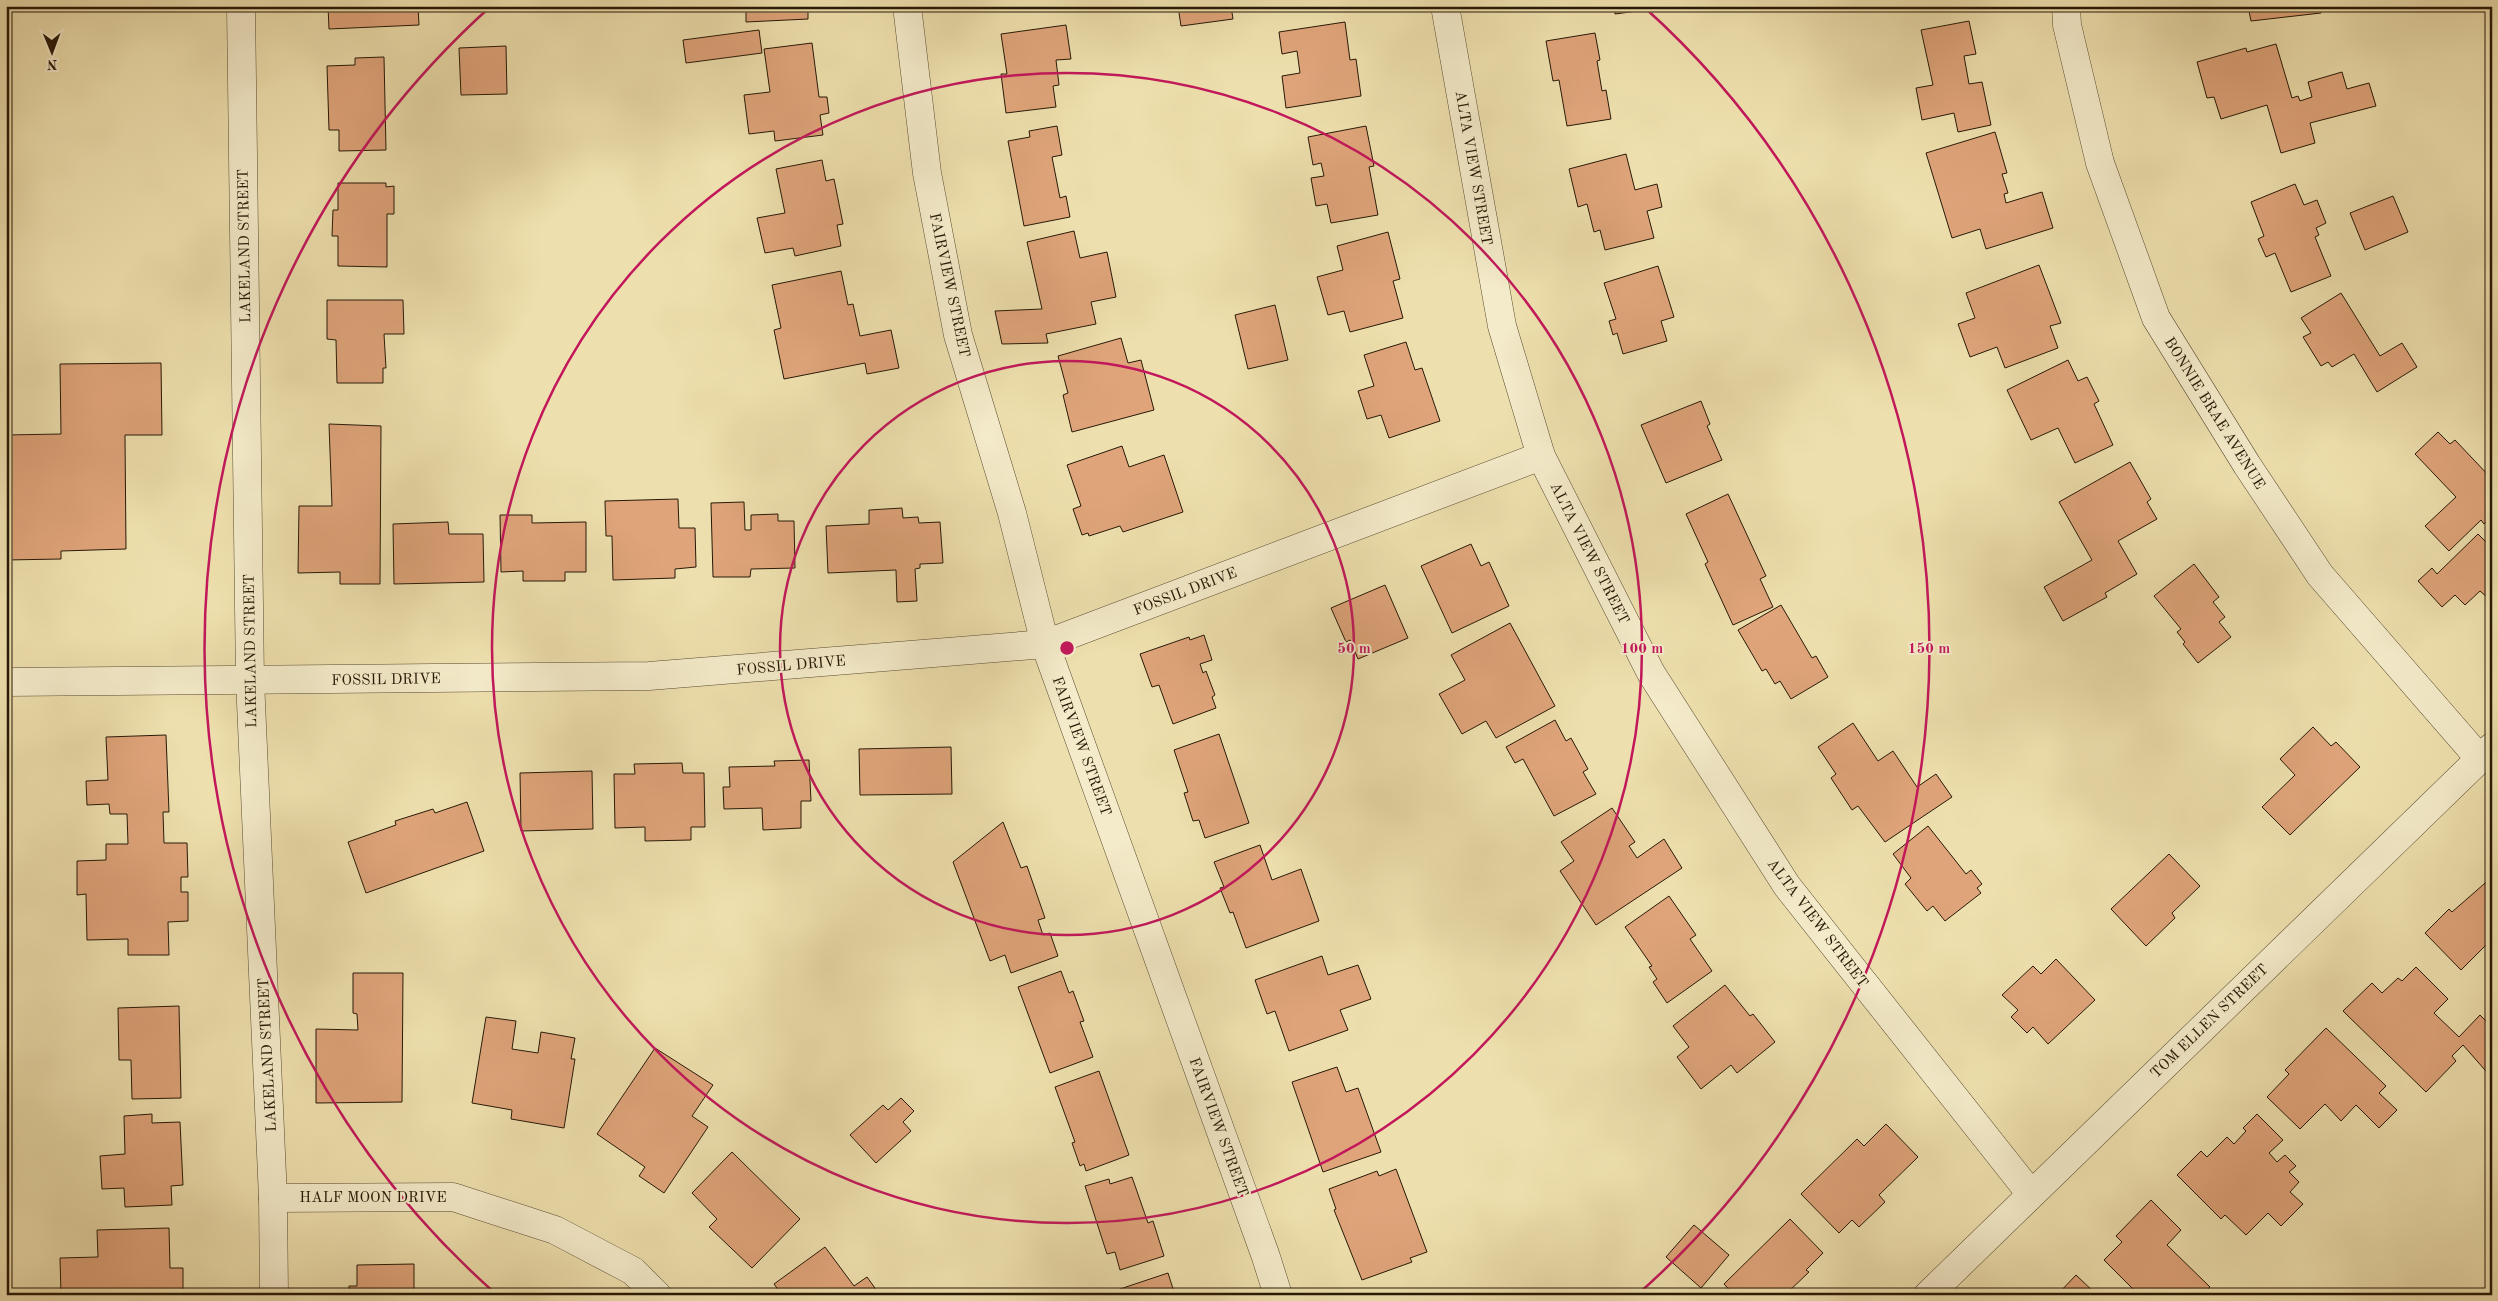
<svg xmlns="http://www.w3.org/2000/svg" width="2498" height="1301" viewBox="0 0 2498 1301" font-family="'Old Standard TT',serif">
  <rect width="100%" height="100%" fill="#eee0ae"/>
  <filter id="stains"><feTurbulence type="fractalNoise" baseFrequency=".004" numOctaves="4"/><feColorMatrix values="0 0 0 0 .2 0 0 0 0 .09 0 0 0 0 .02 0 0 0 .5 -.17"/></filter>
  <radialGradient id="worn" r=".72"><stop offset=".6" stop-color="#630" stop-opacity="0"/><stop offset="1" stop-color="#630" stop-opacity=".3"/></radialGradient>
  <g fill="#dfa47a" stroke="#271906">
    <path d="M328 6H418L419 25 329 29Z"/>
    <path d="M746 6H808V19L746 22Z"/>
    <path d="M994 6H1039V8L994 11Z"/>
    <path d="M1178 6H1231L1233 19 1181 26Z"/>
    <path d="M1614 6H1660V8L1615 14Z"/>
    <path d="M2248 6H2320L2321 13 2251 21Z"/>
    <path d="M1969 21 1976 54 1964 56 1969 84 1982 82 1991 125 1958 132 1954 113 1922 120 1916 88 1933 85 1921 30Z"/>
    <path d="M1345 22 1350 60 1356 59 1361 96 1286 108 1282 76 1300 73 1297 51 1282 54 1279 32Z"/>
    <path d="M1066 25 1071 59 1056 60 1059 85 1053 86 1056 107 1006 113 1001 74H1007L1001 34Z"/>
    <path d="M759 30 762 53 686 63 683 40Z"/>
    <path d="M1595 33 1600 60 1597 61 1602 91 1606 90 1611 119 1567 126 1559 80 1553 81 1546 41Z"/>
    <path d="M812 43 819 97H827L829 113 820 115 823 135 775 141 774 131 749 134 744 95 770 92 764 49Z"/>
    <path d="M2276 44 2292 98 2298 96 2300 101 2312 97 2308 82 2342 72 2347 89 2369 83 2376 106 2310 123 2315 143 2281 153 2267 105 2221 119 2214 97 2207 98 2197 62 2246 48 2247 52Z"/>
    <path d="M506 46 507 94 461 95 459 48Z"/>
    <path d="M384 57 386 150 339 151V130H329L327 66 355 65V58Z"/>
    <path d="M1057 126 1062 155 1052 157 1060 198 1066 196 1070 217 1024 226 1008 141 1030 137 1029 131Z"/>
    <path d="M1366 126 1374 166 1369 167 1378 215 1331 223 1327 204 1316 206 1311 178 1324 176 1321 163 1313 165 1308 137Z"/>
    <path d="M1995 132 2007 173 2002 174 2008 193 2004 194 2006 203 2042 192 2053 228 1986 249 1980 229 1952 238 1926 153Z"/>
    <path d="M1626 154 1635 190 1657 184 1662 207 1647 211 1654 238 1605 250 1600 230 1594 232 1587 204 1578 207 1569 169Z"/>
    <path d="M822 160 826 181 834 179 843 224 837 225 841 246 795 256 793 248 765 253 757 218 785 213 776 169Z"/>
    <path d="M338 183H386V187L394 186V214H387V267L338 266V236H332L333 210H338Z"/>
    <path d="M2295 184 2304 205 2317 200 2326 223 2316 228 2319 235 2315 237 2331 276 2291 292 2275 253 2266 257 2258 239 2264 236 2251 202Z"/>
    <path d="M2393 196 2408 232 2365 250 2350 213Z"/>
    <path d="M1074 231 1080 258 1107 252 1116 297 1091 302 1096 324 1046 334 1048 343 1002 344 995 311 1042 309 1027 242Z"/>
    <path d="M1388 232 1400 279 1393 281 1403 318 1350 332 1344 311 1328 315 1317 277 1343 270 1337 246Z"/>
    <path d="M2039 265 2061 323 2050 326 2058 348 2005 368 1997 347 1970 357 1958 324 1975 318 1966 293Z"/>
    <path d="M1658 266 1674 317 1661 321 1667 341 1623 354 1617 333 1613 335 1609 321 1616 319 1604 283Z"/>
    <path d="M841 271 848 305 853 304 860 336 891 330 899 368 867 374 865 363 784 379 774 330 781 328 772 285Z"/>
    <path d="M2341 293 2380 356 2402 343 2417 367 2377 392 2354 354 2332 367 2328 362 2321 366 2303 337 2311 333 2301 318Z"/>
    <path d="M327 300H403L404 334H384L386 368H383V383H337L336 340 327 339Z"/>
    <path d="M1275 305 1288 360 1248 369 1235 315Z"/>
    <path d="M1121 338 1128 363 1141 360 1154 410 1072 432 1063 395 1068 393 1058 356Z"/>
    <path d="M1406 342 1415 370 1422 368 1440 421 1389 438 1381 415 1367 419 1358 391 1374 386 1364 355Z"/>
    <path d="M2068 360 2078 381 2087 377 2099 401 2094 404 2113 445 2075 463 2058 428 2031 440 2007 390Z"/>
    <path d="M161 363 162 435H125L126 549 61 551V559L6 560V435L61 434 60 364Z"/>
    <path d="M1701 401 1710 424 1707 426 1722 460 1666 483 1641 425Z"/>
    <path d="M329 424 381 426 380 584H340V572L298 573 299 506H332Z"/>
    <path d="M2438 432 2450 444 2455 440 2492 479V516L2484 524 2481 520 2449 551 2425 526 2456 497 2415 454Z"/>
    <path d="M1122 446 1129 467 1164 455 1183 512 1123 532 1120 526 1089 536 1088 533 1082 535 1073 509 1081 506 1067 465Z"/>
    <path d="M2130 462 2151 499 2147 502 2157 519 2118 541 2137 574 2105 593 2107 597 2063 621 2044 587 2092 560 2059 502Z"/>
    <path d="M1728 494 1766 576 1760 579 1773 607 1733 625 1705 564 1708 562 1686 514Z"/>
    <path d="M678 499 679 528H695L696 567 675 569V578L613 580 612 536H606L605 501Z"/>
    <path d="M744 502 745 530H751V515L778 514V521H794L795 568 751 569 750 577H713L711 503Z"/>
    <path d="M902 508 903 518 918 517 919 523 940 522 943 563 920 564V568L915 569 917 601 897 602 896 570 828 573 826 526 869 524V510Z"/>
    <path d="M500 515H532V523L586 522V572H565V581H523V571L501 572Z"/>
    <path d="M448 522 449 534H483L484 582 394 584 393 524Z"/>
    <path d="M2478 534 2492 548V593L2487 597 2480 591 2465 605 2455 595 2442 607 2418 581 2432 568 2437 574Z"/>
    <path d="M1471 544 1481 566 1489 562 1509 606 1452 633 1421 566Z"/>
    <path d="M2194 564 2219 597 2213 602 2225 617 2219 622 2231 637 2198 663 2183 644 2185 642 2177 632 2181 629 2154 596Z"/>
    <path d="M1385 585 1408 638 1358 659 1350 640 1346 642 1331 608Z"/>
    <path d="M1781 605 1812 658 1816 656 1828 677 1791 699 1780 681 1775 684 1766 669 1762 671 1738 630Z"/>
    <path d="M1510 623 1555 706 1496 738 1486 721 1462 734 1439 694 1465 680 1451 655Z"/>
    <path d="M1204 635 1212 660 1200 664 1203 673 1206 671 1215 695 1212 697 1216 708 1173 724 1159 685 1152 687 1140 654 1189 637 1190 640Z"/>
    <path d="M1555 720 1566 741 1571 738 1588 769 1583 772 1596 794 1554 816 1523 759 1515 763 1506 747Z"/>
    <path d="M1853 723 1878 761 1893 751 1917 787 1936 774 1952 797 1885 842 1858 806 1852 810 1831 778 1836 774 1818 747Z"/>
    <path d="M2313 727 2331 746 2336 742 2360 767 2290 835 2262 807 2295 775 2280 759Z"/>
    <path d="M1219 734 1249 823 1205 838 1199 820 1193 821 1184 793 1188 792 1174 750Z"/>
    <path d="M166 735 169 812H163L164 843H187L188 877H181V892H188V921L168 922 169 955H128V939L87 940 86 894 77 895V861L106 860V844H128L127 814H110L109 804 87 805 86 781 108 780 106 737Z"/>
    <path d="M951 747 952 794 860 795 859 749Z"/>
    <path d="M809 760 811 801H801V828L763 830 762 808 724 809 723 787H730L729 767 775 766 774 761Z"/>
    <path d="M682 763 683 773H704L705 827H691V840L645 841V827L615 828 614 774H635L634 764Z"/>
    <path d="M592 771 593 829 521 831 520 773Z"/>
    <path d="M467 802 484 851 366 893 348 842 396 825 395 821 433 809 435 813Z"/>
    <path d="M1612 808 1635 842 1629 846 1637 858 1664 839 1682 868 1596 925 1560 871 1574 861 1561 842Z"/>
    <path d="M1003 822 1021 868 1027 866 1045 918 1038 920 1043 935 1050 933 1058 956 1011 973 1005 955 990 961 953 862Z"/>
    <path d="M1928 826 1966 874 1971 870 1982 884 1977 888 1981 893 1945 921 1933 906 1927 911 1905 884 1911 878 1893 854Z"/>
    <path d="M1260 845 1272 880 1301 869 1319 921 1246 948 1233 912 1230 913 1220 888 1224 887 1214 862Z"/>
    <path d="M2169 854 2200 886 2172 913 2175 918 2146 946 2111 909Z"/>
    <path d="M2492 877V947L2488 943 2461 970 2425 933 2449 909 2452 912Z"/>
    <path d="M1669 896 1696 935 1690 939 1712 971 1667 1003 1653 982 1657 979 1649 967 1652 966 1625 927Z"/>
    <path d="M1322 956 1328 975 1358 965 1371 999 1340 1010 1348 1030 1289 1051 1275 1011 1267 1014 1255 980Z"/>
    <path d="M2056 959 2095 1000 2048 1044 2033 1027 2027 1033 2011 1017 2018 1010 2002 995 2033 966 2041 974Z"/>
    <path d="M2416 967 2448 999 2434 1013 2459 1037 2480 1015 2492 1027V1078L2463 1045 2452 1056 2456 1061 2426 1092 2343 1011 2372 983 2382 993 2398 978 2402 981Z"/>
    <path d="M1061 971 1069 993 1073 991 1084 1021 1080 1022 1093 1057 1050 1073 1018 987Z"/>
    <path d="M353 973H403L402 1102 316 1103V1029L358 1030 357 1014 353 1013Z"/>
    <path d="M1725 985 1750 1016 1753 1014 1775 1042 1737 1073 1731 1065 1701 1089 1677 1057 1689 1047 1673 1026Z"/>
    <path d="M179 1006 181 1098 132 1099 131 1060H119L118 1008Z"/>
    <path d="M486 1017 516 1021 512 1049 538 1053 541 1032 575 1038 571 1059H575L564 1128 511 1119 512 1110 472 1103Z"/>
    <path d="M2326 1028 2386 1086 2379 1093 2397 1110 2379 1128 2356 1105 2341 1121 2325 1104 2300 1129 2267 1097 2289 1074 2285 1070Z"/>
    <path d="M655 1048 713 1085 692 1116 708 1127 664 1193 639 1176 645 1167 597 1134Z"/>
    <path d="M1337 1067 1346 1092 1358 1088 1381 1152 1323 1172 1292 1082Z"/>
    <path d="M1099 1071 1129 1155 1086 1171 1084 1164 1080 1166 1072 1143 1075 1142 1055 1087Z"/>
    <path d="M901 1098 914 1111 903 1122 911 1131 876 1163 850 1135 883 1105 888 1110Z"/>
    <path d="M152 1114V1123L180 1122 183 1185 171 1186 172 1205 125 1207 124 1188 102 1189 100 1156 125 1154 124 1116Z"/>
    <path d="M2257 1114 2283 1140 2269 1153 2277 1162 2285 1155 2296 1166 2289 1172 2299 1182 2290 1192 2303 1204 2281 1226 2268 1213 2246 1235 2225 1215 2221 1219 2177 1175 2201 1151 2207 1157 2227 1137 2234 1144 2246 1131 2243 1128Z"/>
    <path d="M1886 1124 1918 1157 1879 1195 1885 1202 1859 1227 1852 1220 1839 1233 1801 1194 1857 1139 1864 1146Z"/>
    <path d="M732 1152 800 1219 752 1268 709 1227 717 1219 692 1193Z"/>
    <path d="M1396 1169 1427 1252 1410 1258 1412 1262 1362 1280 1334 1210 1336 1209 1329 1189 1377 1171 1379 1176Z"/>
    <path d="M1132 1177 1148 1223 1153 1221 1164 1256 1120 1270 1115 1252 1107 1254 1085 1186 1109 1179 1110 1184Z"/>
    <path d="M2151 1200 2181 1230 2167 1245 2210 1287 2202 1295H2139L2104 1260 2122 1242 2116 1236Z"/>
    <path d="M1790 1219 1823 1253 1806 1270 1809 1272 1785 1295 1782 1292 1780 1295H1734L1724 1284Z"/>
    <path d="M1694 1225 1729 1255 1701 1288 1666 1257Z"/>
    <path d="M169 1228 170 1268H183V1295H61L60 1258 98 1257 97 1230Z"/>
    <path d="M825 1247 854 1286 867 1277 880 1295H782L774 1284Z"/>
    <path d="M414 1264V1293L349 1295V1286H357V1265Z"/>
    <path d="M1168 1273 1175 1295H1111V1292Z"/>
    <path d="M2076 1275 2097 1295H2057Z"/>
    <path d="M1422 1290 1424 1295H1407Z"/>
  </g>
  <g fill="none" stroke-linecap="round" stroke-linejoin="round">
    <g stroke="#594b30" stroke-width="29">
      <g id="street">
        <path d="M241 6 250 680 273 1198 274 1295"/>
        <path d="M907 6 927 173 958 335 1012 513 1045 644 1266 1257 1278 1295"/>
        <path d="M1445 6 1502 326 1541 456 1651 673 1787 886 2031 1194"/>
        <path d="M2066 6 2067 25 2100 163 2156 318 2247 465 2320 575 2480 759"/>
        <path d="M6 682 649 676 1045 644 1541 456"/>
        <path d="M273 1198 453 1197 555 1230 633 1271 657 1295"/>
        <path d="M1928 1295 2492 747"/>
      </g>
    </g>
    <use href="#street" stroke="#f4ebca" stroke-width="28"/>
  </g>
  <g fill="none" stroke="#c2185b" stroke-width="2.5">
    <circle cx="1067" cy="648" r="287"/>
    <circle cx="1067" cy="648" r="575"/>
    <path d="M496 1294A862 862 0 0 1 490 7M1644 7A862 862 0 0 1 1638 1294"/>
  </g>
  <g text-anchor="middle" stroke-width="4" stroke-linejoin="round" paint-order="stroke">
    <g font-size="15" fill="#271906" stroke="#f4ebca">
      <text transform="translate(1474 168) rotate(80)" y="5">ALTA VIEW STREET</text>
      <text transform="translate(244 246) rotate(-91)" y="5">LAKELAND STREET</text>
      <text transform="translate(950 285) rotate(78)" y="5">FAIRVIEW STREET</text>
      <text transform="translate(2215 413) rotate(58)" y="5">BONNIE BRAE AVENUE</text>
      <text transform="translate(1590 553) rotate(63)" y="5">ALTA VIEW STREET</text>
      <text transform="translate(1185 591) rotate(-21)" y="5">FOSSIL DRIVE</text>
      <text transform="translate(250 651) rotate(-91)" y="5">LAKELAND STREET</text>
      <text transform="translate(791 665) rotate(-5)" y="5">FOSSIL DRIVE</text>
      <text transform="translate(386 679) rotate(-1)" y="5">FOSSIL DRIVE</text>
      <text transform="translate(1082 746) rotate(70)" y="5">FAIRVIEW STREET</text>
      <text transform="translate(1818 923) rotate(53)" y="5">ALTA VIEW STREET</text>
      <text transform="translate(2209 1021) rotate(-44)" y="5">TOM ELLEN STREET</text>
      <text transform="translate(267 1055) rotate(-93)" y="5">LAKELAND STREET</text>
      <text transform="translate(1219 1127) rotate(70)" y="5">FAIRVIEW STREET</text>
      <text x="373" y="1202">HALF MOON DRIVE</text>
    </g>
  </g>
  <circle cx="1067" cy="648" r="8" fill="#c2185b" stroke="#f4ebca" stroke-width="2.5"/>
  <g font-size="15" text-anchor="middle" font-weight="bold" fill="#c2185b" stroke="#f4ebca" stroke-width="4" stroke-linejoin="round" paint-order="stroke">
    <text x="1354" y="653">50 m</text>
    <text x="1642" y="653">100 m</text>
    <text x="1929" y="653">150 m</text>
  </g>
  <rect width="2498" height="1301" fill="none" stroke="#eee0ae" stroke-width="25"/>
  <rect x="8" y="8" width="2483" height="1286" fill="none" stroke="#271906" stroke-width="2.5"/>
  <rect x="12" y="12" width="2473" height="1276" fill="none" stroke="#271906"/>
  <g transform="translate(52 52) rotate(179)" stroke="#f4ebca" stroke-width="4" paint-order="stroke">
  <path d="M0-4L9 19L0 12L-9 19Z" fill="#271906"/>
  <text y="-8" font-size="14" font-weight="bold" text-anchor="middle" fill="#271906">N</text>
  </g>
  <rect width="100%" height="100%" filter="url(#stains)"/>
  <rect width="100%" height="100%" fill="url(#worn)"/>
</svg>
